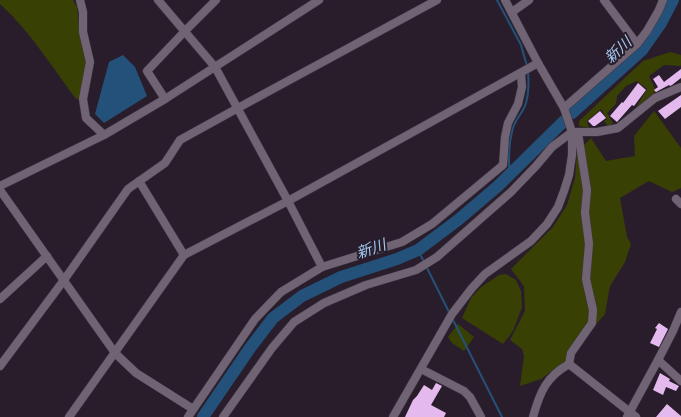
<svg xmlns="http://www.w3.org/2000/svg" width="681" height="417" viewBox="0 0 681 417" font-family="Rubik,'Noto Sans JP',sans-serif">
  <rect width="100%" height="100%" fill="#291d2c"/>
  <g fill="#394004">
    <path d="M0 0H73L77 7 80 36 86 65 80 98 76 99C52 67 30 31 0 4Z"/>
    <path d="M670 52 681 55V65L680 66 664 65 649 76 656 91 636 108 647 89 637 81 626 86 617 96 616 104 607 113 613 123 608 126 604 121 607 119 601 109 587 121 589 128 579 126V121L643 61Z"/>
    <path d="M654 111 681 148V188L672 192 649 181 620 198 627 237 631 244 625 262 610 286 605 314 564 362 541 379 520 386 524 356 522 349 510 340 525 311 524 286 511 269 553 227 567 205 575 178 577 152 591 138 606 161 635 156 634 136Z"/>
    <path d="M506 274 516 280 521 291 522 307 513 331 503 344 462 318 471 298 480 288 499 275Z"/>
    <path d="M458 324 474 337 464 351 452 343 448 337Z"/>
  </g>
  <path fill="#245179" d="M123 55 135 67 147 96 104 123 95 114 109 62Z"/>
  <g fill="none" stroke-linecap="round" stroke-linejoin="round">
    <g stroke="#245179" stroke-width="2">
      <path d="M497 0 521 45 527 66"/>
      <path d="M510 174C508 160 509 139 514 125 517 118 522 113 525 106 529 95 529 84 528 72"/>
      <path d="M418 250 424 262"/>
      <path d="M426 266 449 312"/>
      <path d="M452 318 502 417"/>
    </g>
    <g stroke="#245179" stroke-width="12">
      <path d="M572 113 642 50 661 23 673 0"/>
      <path d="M203 417 250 348 273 318 302 296 341 277 397 259 418 250 458 220 498 186 564 121"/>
    </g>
  </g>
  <g fill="#e4baee">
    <path d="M681 69V78L672 85 670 86 669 85 656 92 654 90 658 87 653 79 659 75 664 82Z"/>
    <path d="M638 83 646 90 634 106 632 105 617 122 610 116 622 102 623 103Z"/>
    <path d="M681 95V107L665 119 658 111Z"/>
    <path d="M600 111 606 118 595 126H593L588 121Z"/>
    <path d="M659 323 668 329 659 347 650 343 657 329 655 328Z"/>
    <path d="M660 373 670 379 669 381 679 386 676 391 666 387 663 395 653 390Z"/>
    <path d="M436 383 442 386 431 405 446 413 444 417H405L413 400 417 396 424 385 432 390Z"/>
    <path d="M667 404 681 416V417H656Z"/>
  </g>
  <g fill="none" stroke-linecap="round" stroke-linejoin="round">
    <g stroke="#423945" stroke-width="9">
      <g id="minor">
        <path d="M80 0 83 12V32L90 62 83 99 86 118 104 135"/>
        <path d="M158 0 215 67 288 201 322 267"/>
        <path d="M604 0 637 44"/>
        <path d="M512 12 529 0"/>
        <path d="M165 99 147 71 185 31 216 0"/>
        <path d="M564 108 637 44 647 31 659 10 663 0"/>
        <path d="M139 181 184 255"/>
        <path d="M0 186 104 135 165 99 319 0"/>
        <path d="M0 190 115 353 136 373 193 409"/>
        <path d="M676 199 681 204"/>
        <path d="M0 299 47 256"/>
        <path d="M658 360 681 381"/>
        <path d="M569 364 636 417"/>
        <path d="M0 366 64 280 128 189 165 163 180 140 238 108 437 0"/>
        <path d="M421 369 464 391 470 397 481 417"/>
        <path d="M69 417 184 255 288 201 538 63"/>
        <path d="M188 417 255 319 281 292 322 267 402 242 432 224 503 165 505 137 508 123 518 104 522 87 521 73"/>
        <path d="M223 417 272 348 294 322 324 303 366 285 416 270 437 257 511 192 536 166 552 147 572 132H597L618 128 655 98 681 87"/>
        <path d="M393 417 452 314 472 288 485 274 531 241 547 224 558 207 564 191 569 175 572 155V132L564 108 538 63 505 0"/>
        <path d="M533 417C540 392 546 377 569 364L571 353 592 323 593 310 586 279 589 244 585 213 587 190 578 133"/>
        <path d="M627 417 658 360 673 331 681 312"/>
      </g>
    </g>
    <use href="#minor" stroke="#706373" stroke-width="8"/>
  </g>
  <g text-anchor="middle" stroke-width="4" stroke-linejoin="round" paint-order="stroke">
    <g font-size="15" font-style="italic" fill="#a4cbf2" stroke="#291d2c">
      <text transform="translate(618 50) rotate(-43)" y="5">新川</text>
      <text transform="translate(371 249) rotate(-19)" y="5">新川</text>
    </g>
  </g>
</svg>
